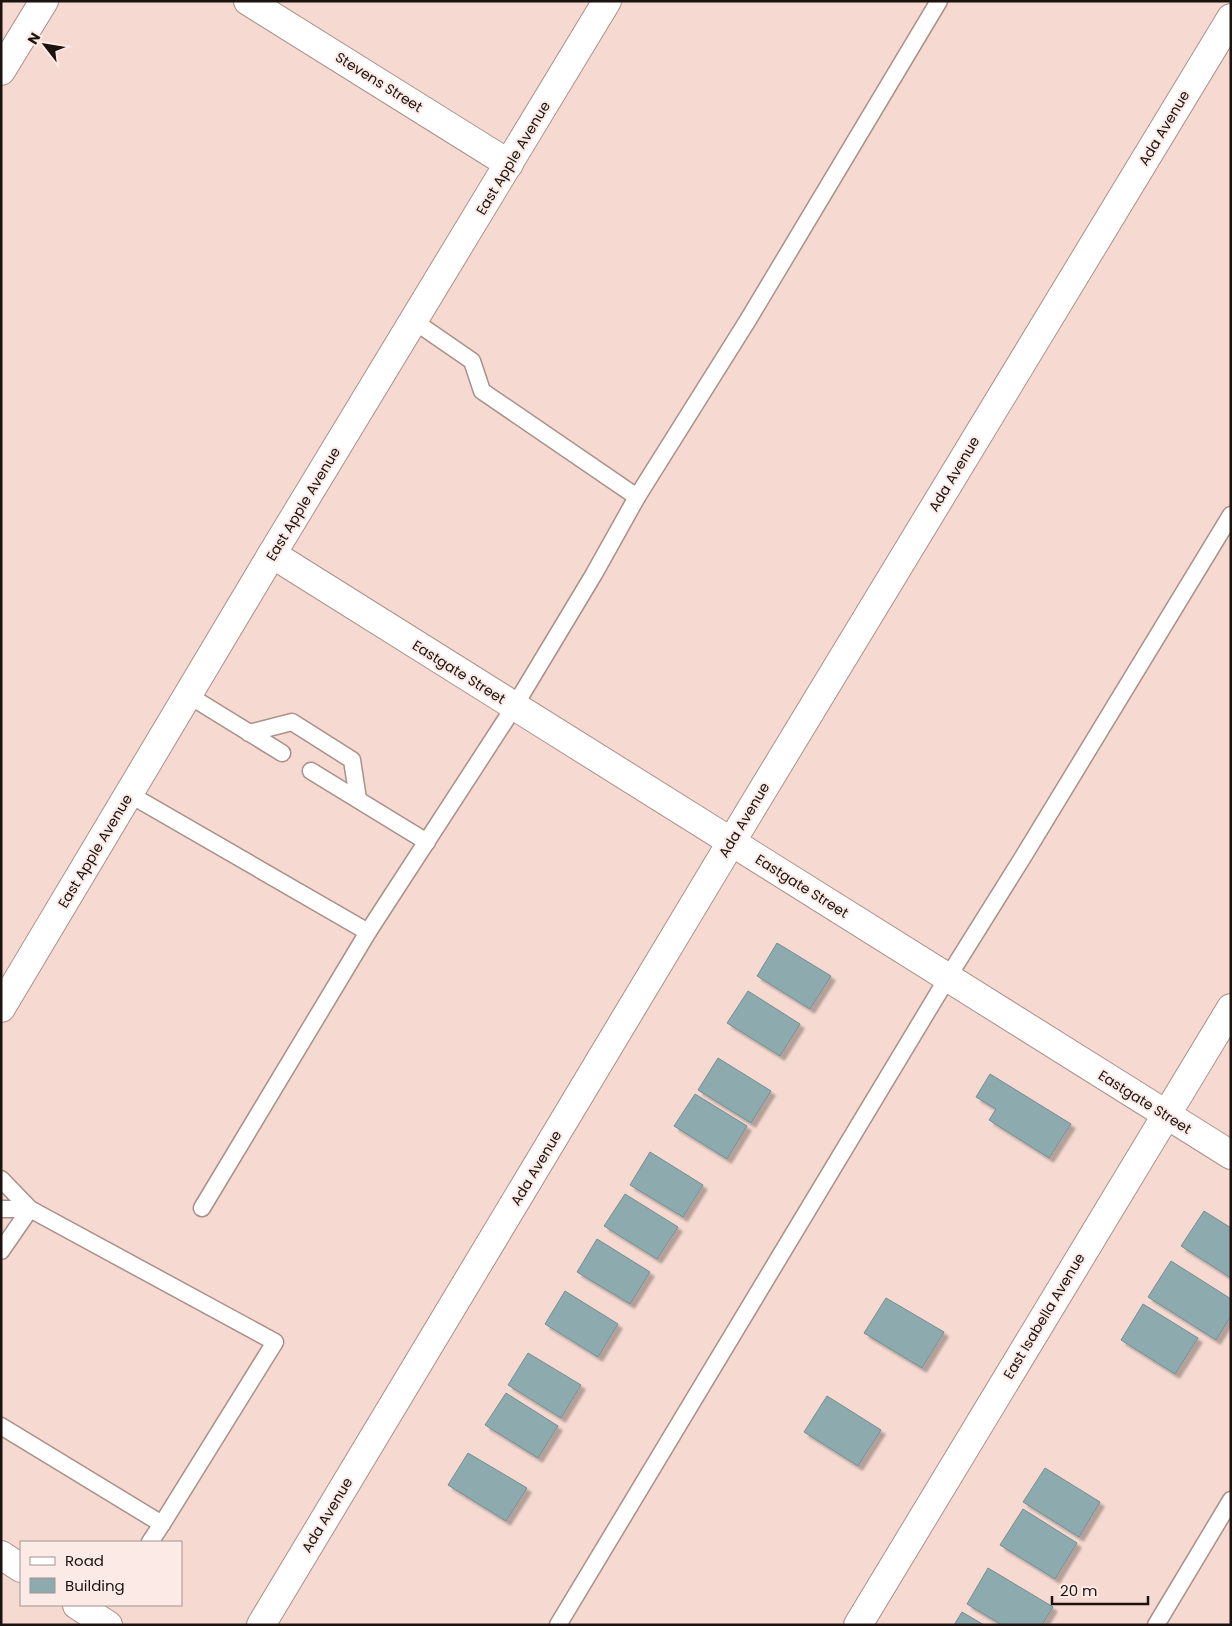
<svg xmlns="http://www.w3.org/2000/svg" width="1232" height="1626" viewBox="0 0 1232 1626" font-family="Poppins,sans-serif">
  <defs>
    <filter id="shadow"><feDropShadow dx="4.5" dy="4.5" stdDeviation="1" flood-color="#0004"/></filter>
  </defs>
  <rect width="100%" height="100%" fill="#f6dad1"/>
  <g fill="#8daaaf" stroke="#728f94" filter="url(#shadow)">
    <path d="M777 943 831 976 810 1009 757 976Z"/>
    <path d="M748 991 800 1024 780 1056 727 1023Z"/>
    <path d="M718 1058 771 1091 751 1123 698 1090Z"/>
    <path d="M990 1074 1071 1124 1049 1158 989 1120 996 1109 976 1097Z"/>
    <path d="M695 1094 747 1126 727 1159 674 1126Z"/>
    <path d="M650 1152 703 1185 683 1217 630 1185Z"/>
    <path d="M625 1194 678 1227 657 1259 604 1226Z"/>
    <path d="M1204 1211 1231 1228V1278L1181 1246Z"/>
    <path d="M597 1239 650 1272 630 1304 577 1272Z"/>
    <path d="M1171 1261 1231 1299V1316L1216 1340 1148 1297Z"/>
    <path d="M565 1291 618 1324 598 1357 545 1324Z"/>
    <path d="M886 1298 944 1332 922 1368 864 1333Z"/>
    <path d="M1143 1304 1198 1338 1175 1374 1121 1340Z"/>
    <path d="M528 1353 581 1385 561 1418 508 1385Z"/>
    <path d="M506 1393 558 1426 538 1458 485 1425Z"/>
    <path d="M827 1396 881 1430 858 1466 804 1432Z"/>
    <path d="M468 1453 527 1488 506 1521 448 1485Z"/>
    <path d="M1045 1468 1100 1502 1079 1537 1023 1502Z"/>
    <path d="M1023 1509 1077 1543 1055 1579 1000 1545Z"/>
    <path d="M988 1568 1053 1607 1042 1625H1002L967 1604Z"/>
    <path d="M962 1612 984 1625H954Z"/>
  </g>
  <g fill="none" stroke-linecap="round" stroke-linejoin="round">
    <g stroke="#aa9088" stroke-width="19">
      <g id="service">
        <path d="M414 321 472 361 482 391 637 497 748 320 939 1"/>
        <path d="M188 695 282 753"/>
        <path d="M249 733 292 722 352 760 358 799"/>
        <path d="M311 771 427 842"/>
        <path d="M129 794 368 932"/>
        <path d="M1 1179 30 1209H1"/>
        <path d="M202 1208 368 932 514 707 594 574 637 497"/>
        <path d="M1 1251 30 1209 275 1342 162 1524"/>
        <path d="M1 1426 162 1524 150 1542"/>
        <path d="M558 1625 948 977 1023 857 1231 515"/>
        <path d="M1156 1625 1231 1500"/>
      </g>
    </g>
    <g stroke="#aa9088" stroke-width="30">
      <g id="minor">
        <path d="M248 1 509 164"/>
        <path d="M1 71 44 1"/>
        <path d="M272 554 1231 1155"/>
        <path d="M261 1625 753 806 1231 18"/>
        <path d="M858 1625 1231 1008"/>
      </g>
    </g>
    <g stroke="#aa9088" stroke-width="30">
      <g id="secondary">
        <path d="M1 1555 21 1568"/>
        <path d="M77 1605 108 1625"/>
      </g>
    </g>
    <g stroke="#aa9088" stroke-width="30">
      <path id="primary" d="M1 1008 272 554 607 1"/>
    </g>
    <use href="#service" stroke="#fff" stroke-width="16"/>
    <use href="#minor" stroke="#fff" stroke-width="28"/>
    <use href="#secondary" stroke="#fff" stroke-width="28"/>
    <use href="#primary" stroke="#fff" stroke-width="28"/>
  </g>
  <g text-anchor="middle" stroke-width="4" stroke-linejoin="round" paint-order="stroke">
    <g font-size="14" fill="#1c1310" stroke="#fbeae5">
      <text transform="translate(379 82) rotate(32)" y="5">Stevens Street</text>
      <text transform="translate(1164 128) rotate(-59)" y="5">Ada Avenue</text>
      <text transform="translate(513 158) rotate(-59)" y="5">East Apple Avenue</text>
      <text transform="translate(954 474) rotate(-59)" y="5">Ada Avenue</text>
      <text transform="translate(303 504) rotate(-59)" y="5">East Apple Avenue</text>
      <text transform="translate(459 672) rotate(32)" y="5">Eastgate Street</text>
      <text transform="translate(744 820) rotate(-59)" y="5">Ada Avenue</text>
      <text transform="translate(95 851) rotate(-59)" y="5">East Apple Avenue</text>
      <text transform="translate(802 886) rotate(32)" y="5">Eastgate Street</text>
      <text transform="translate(1145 1102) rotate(32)" y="5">Eastgate Street</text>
      <text transform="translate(536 1168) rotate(-59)" y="5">Ada Avenue</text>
      <text transform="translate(1044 1316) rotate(-59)" y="5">East Isabella Avenue</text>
      <text transform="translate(327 1515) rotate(-59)" y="5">Ada Avenue</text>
    </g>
  </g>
  <rect width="1232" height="1626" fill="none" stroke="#1c1310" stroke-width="5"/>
  <rect x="20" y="1541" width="162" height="65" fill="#fbeae5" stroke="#a29490"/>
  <rect x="30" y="1557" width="25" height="8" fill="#ffffff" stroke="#a29490"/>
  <text x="65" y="1566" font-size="15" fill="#1c1310">Road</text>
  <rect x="30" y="1578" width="25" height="15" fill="#8daaaf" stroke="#a29490"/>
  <text x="65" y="1591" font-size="15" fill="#1c1310">Building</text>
  <g transform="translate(45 45) rotate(301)" stroke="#fbeae5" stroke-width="4" paint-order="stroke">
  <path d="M0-4L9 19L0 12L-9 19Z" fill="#1c1310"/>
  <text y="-8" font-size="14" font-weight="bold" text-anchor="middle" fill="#1c1310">N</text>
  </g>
  <path d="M1052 1596v8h96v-8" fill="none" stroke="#1c1310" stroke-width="2.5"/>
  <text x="1060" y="1596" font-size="15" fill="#1c1310" stroke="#fbeae5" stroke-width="4" paint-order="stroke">20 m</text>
</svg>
